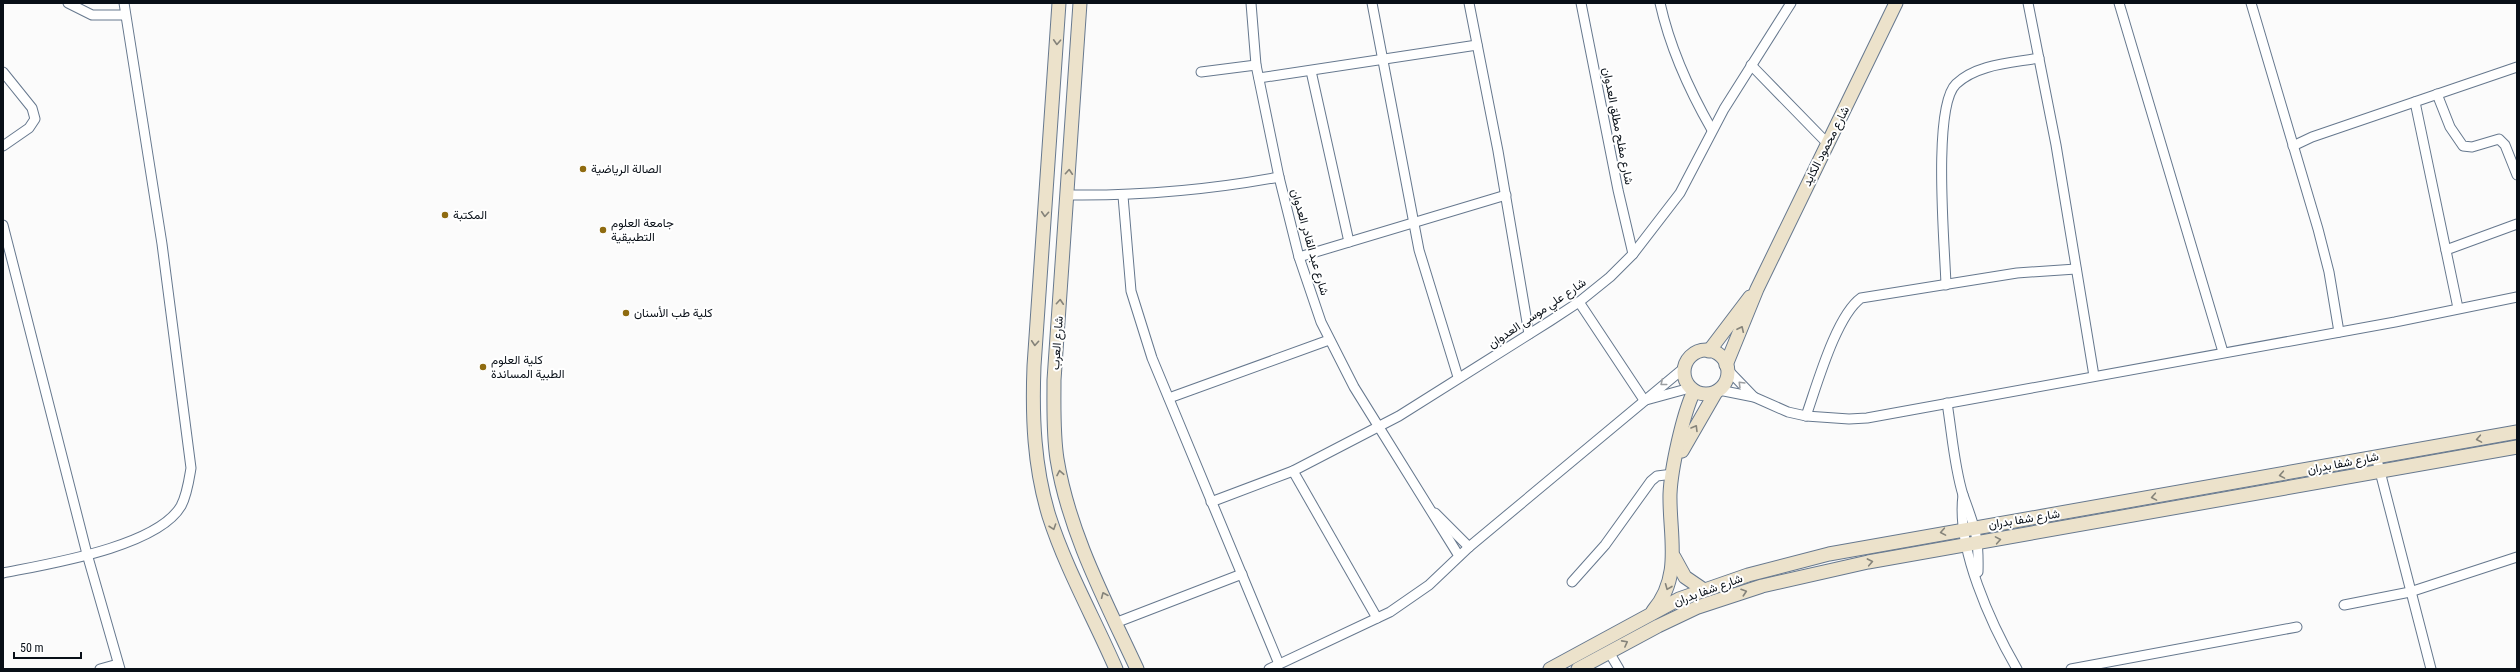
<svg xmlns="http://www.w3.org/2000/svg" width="2520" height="672" viewBox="0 0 2520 672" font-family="'Roboto Condensed',Vazirmatn,sans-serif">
  <rect width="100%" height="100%" fill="#fbfbfb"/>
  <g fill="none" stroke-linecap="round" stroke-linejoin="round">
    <g stroke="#66788e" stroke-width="11">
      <g id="street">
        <path d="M68 3 92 15H125"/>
        <path d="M1251 3 1256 65 1279 177 1299 257 1321 322 1354 387 1459 556"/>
        <path d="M1372 3 1419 250 1458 377"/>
        <path d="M1469 3 1498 151 1529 334"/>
        <path d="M1581 3 1618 190 1633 254"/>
        <path d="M1660 3C1670 48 1689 90 1712 130"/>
        <path d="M2028 3 2056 145 2094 376"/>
        <path d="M2119 3 2223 352"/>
        <path d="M2251 3 2318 229 2329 272 2339 332"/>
        <path d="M1751 65 1828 144"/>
        <path d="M1311 71 1349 242"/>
        <path d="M3 72 32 108 35 119 29 128 3 146"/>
        <path d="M1201 72 1256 65"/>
        <path d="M1259 78 1477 45"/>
        <path d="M2437 94 2450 127 2463 146 2472 147 2499 139 2505 145 2517 175"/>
        <path d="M2415 102 2458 308"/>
        <path d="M2293 146 2312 137 2517 67"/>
        <path d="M1067 195C1138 196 1209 190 1279 177"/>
        <path d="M1123 196 1131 291 1152 358 1279 664"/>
        <path d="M3 225 87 554 120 669"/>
        <path d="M2446 250 2517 224"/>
        <path d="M1299 257 1506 195"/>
        <path d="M1946 285C1945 249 1932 107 1956 84 1977 64 2012 63 2039 58"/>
        <path d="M1579 302 1644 400"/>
        <path d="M1728 370 1754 397"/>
        <path d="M1719 390 1754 397 1788 412 1806 416 1849 419 1867 418 2395 322 2517 297"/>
        <path d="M1169 398 1329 340"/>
        <path d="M1646 400 1690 388"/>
        <path d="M1947 403C1952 433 1954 466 1963 495 1975 528 1979 536 1978 572"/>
        <path d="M1806 416C1817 385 1836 316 1861 298L2017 273 2076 269"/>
        <path d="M2376 456 2431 669"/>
        <path d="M1293 471 1377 618"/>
        <path d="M1963 495C1956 548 1991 624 2017 669"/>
        <path d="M1211 502 1293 471 1399 416 1550 321 1579 302 1610 277 1633 254 1680 193 1724 109 1791 3"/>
        <path d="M1435 513 1469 547"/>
        <path d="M3 573C48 564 157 547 181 506 187 495 189 480 191 468L162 244 124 3"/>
        <path d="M1572 582 1605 545 1651 481 1657 476 1673 474"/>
        <path d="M2344 605 2410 592 2517 557"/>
        <path d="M1115 623 1242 574"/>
        <path d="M1609 652 1619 669"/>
        <path d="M100 669 118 664"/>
        <path d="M1269 669 1390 612 1429 585 1469 547 1684 368"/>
        <path d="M2071 669 2297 627"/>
      </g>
    </g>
    <g stroke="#66788e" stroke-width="15">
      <g id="secondary">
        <path d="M1059 3 1034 366C1032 417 1034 467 1049 516 1066 569 1094 618 1116 669"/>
        <path d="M1080 3 1054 380C1054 407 1053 433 1057 459 1069 533 1106 602 1137 669"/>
        <circle cx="1706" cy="372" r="22"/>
        <path d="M1709 351 1750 297"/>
        <path d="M1726 365 1757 289 1896 3"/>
        <path d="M1682 451 1716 392"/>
        <path d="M1674 557 1685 577 1704 590"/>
        <path d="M1653 611C1683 576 1669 535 1670 494 1671 469 1683 414 1694 391"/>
        <path d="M1550 669 1679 599 1748 575 1829 554 2517 432"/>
        <path d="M1578 669 1658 626 1698 607 1762 586 1868 562 2517 447"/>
      </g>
    </g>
    <use href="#street" stroke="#fff" stroke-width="9"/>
    <use href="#secondary" stroke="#ece2cb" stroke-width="13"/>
  </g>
  <defs><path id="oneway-chevron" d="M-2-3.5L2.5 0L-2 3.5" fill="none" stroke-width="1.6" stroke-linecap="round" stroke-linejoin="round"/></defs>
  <g stroke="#85837a">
    <use href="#oneway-chevron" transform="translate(1057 42) rotate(93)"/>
    <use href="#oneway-chevron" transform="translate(1069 172) rotate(-86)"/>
    <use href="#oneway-chevron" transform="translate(1045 214) rotate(94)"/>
    <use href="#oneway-chevron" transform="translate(1060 302) rotate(-86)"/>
    <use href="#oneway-chevron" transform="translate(1741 329) rotate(-65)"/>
    <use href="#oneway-chevron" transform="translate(1035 343) rotate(94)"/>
    <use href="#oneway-chevron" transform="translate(1695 428) rotate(-59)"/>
    <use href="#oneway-chevron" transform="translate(2479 439) rotate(170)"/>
    <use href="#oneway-chevron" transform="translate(1060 473) rotate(-101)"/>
    <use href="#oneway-chevron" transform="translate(2282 475) rotate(170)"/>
    <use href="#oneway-chevron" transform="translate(2154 497) rotate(170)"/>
    <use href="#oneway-chevron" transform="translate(1053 527) rotate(71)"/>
    <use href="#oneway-chevron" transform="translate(1943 532) rotate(170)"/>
    <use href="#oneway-chevron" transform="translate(1998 540) rotate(-10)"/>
    <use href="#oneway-chevron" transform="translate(1870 562) rotate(-11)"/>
    <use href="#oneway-chevron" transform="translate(1668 587) rotate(112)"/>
    <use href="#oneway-chevron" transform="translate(1744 592) rotate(-18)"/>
    <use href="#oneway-chevron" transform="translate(1104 595) rotate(-113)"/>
    <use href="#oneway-chevron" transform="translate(1625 643) rotate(-28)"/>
  </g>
  <g stroke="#9c9fa2">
    <use href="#oneway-chevron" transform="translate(1663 383) rotate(141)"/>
    <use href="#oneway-chevron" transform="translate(1741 384) rotate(-135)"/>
  </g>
  <g fill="#8f6b10" stroke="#fff" stroke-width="1.5">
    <circle cx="583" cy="169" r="4"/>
    <circle cx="445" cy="215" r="4"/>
    <circle cx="603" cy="230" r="4"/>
    <circle cx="626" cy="313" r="4"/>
    <circle cx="483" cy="367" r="4"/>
  </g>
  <g text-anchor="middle" stroke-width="4" stroke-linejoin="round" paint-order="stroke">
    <g font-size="12" fill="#080f17" stroke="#fff">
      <text transform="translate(1618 126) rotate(79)" y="4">شارع مفلح مطلق العدوان</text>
      <text transform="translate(1826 146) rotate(-63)" y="4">شارع محمود الكايد</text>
      <text transform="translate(1310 242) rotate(74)" y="4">شارع عبد القادر العدوان</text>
      <text transform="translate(1537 313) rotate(-34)" y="4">شارع علي موسى العدوان</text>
      <text transform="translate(1057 343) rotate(-86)" y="4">شارع العرب</text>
      <text transform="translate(2343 463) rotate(-11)" y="4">شارع شفا بدران</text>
      <text transform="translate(2024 519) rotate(-9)" y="4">شارع شفا بدران</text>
      <text transform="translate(1708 590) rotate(-20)" y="4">شارع شفا بدران</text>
    </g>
    <g font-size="12" fill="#080f17" stroke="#fff" text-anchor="start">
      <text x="591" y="173">الصالة الرياضية</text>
      <text x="453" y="219">المكتبة</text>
      <text x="611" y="227">جامعة العلوم<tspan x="611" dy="14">التطبيقية</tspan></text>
      <text x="634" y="317">كلية طب الأسنان</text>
      <text x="491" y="364">كلية العلوم<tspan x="491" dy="14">الطبية المساندة</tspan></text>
    </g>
  </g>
  <rect width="2520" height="672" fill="none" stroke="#080f17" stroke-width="8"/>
  <path d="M14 652v6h67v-6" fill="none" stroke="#080f17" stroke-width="2"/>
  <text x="20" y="652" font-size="12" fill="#080f17" stroke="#ffffff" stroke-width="3" paint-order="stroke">50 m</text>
</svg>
